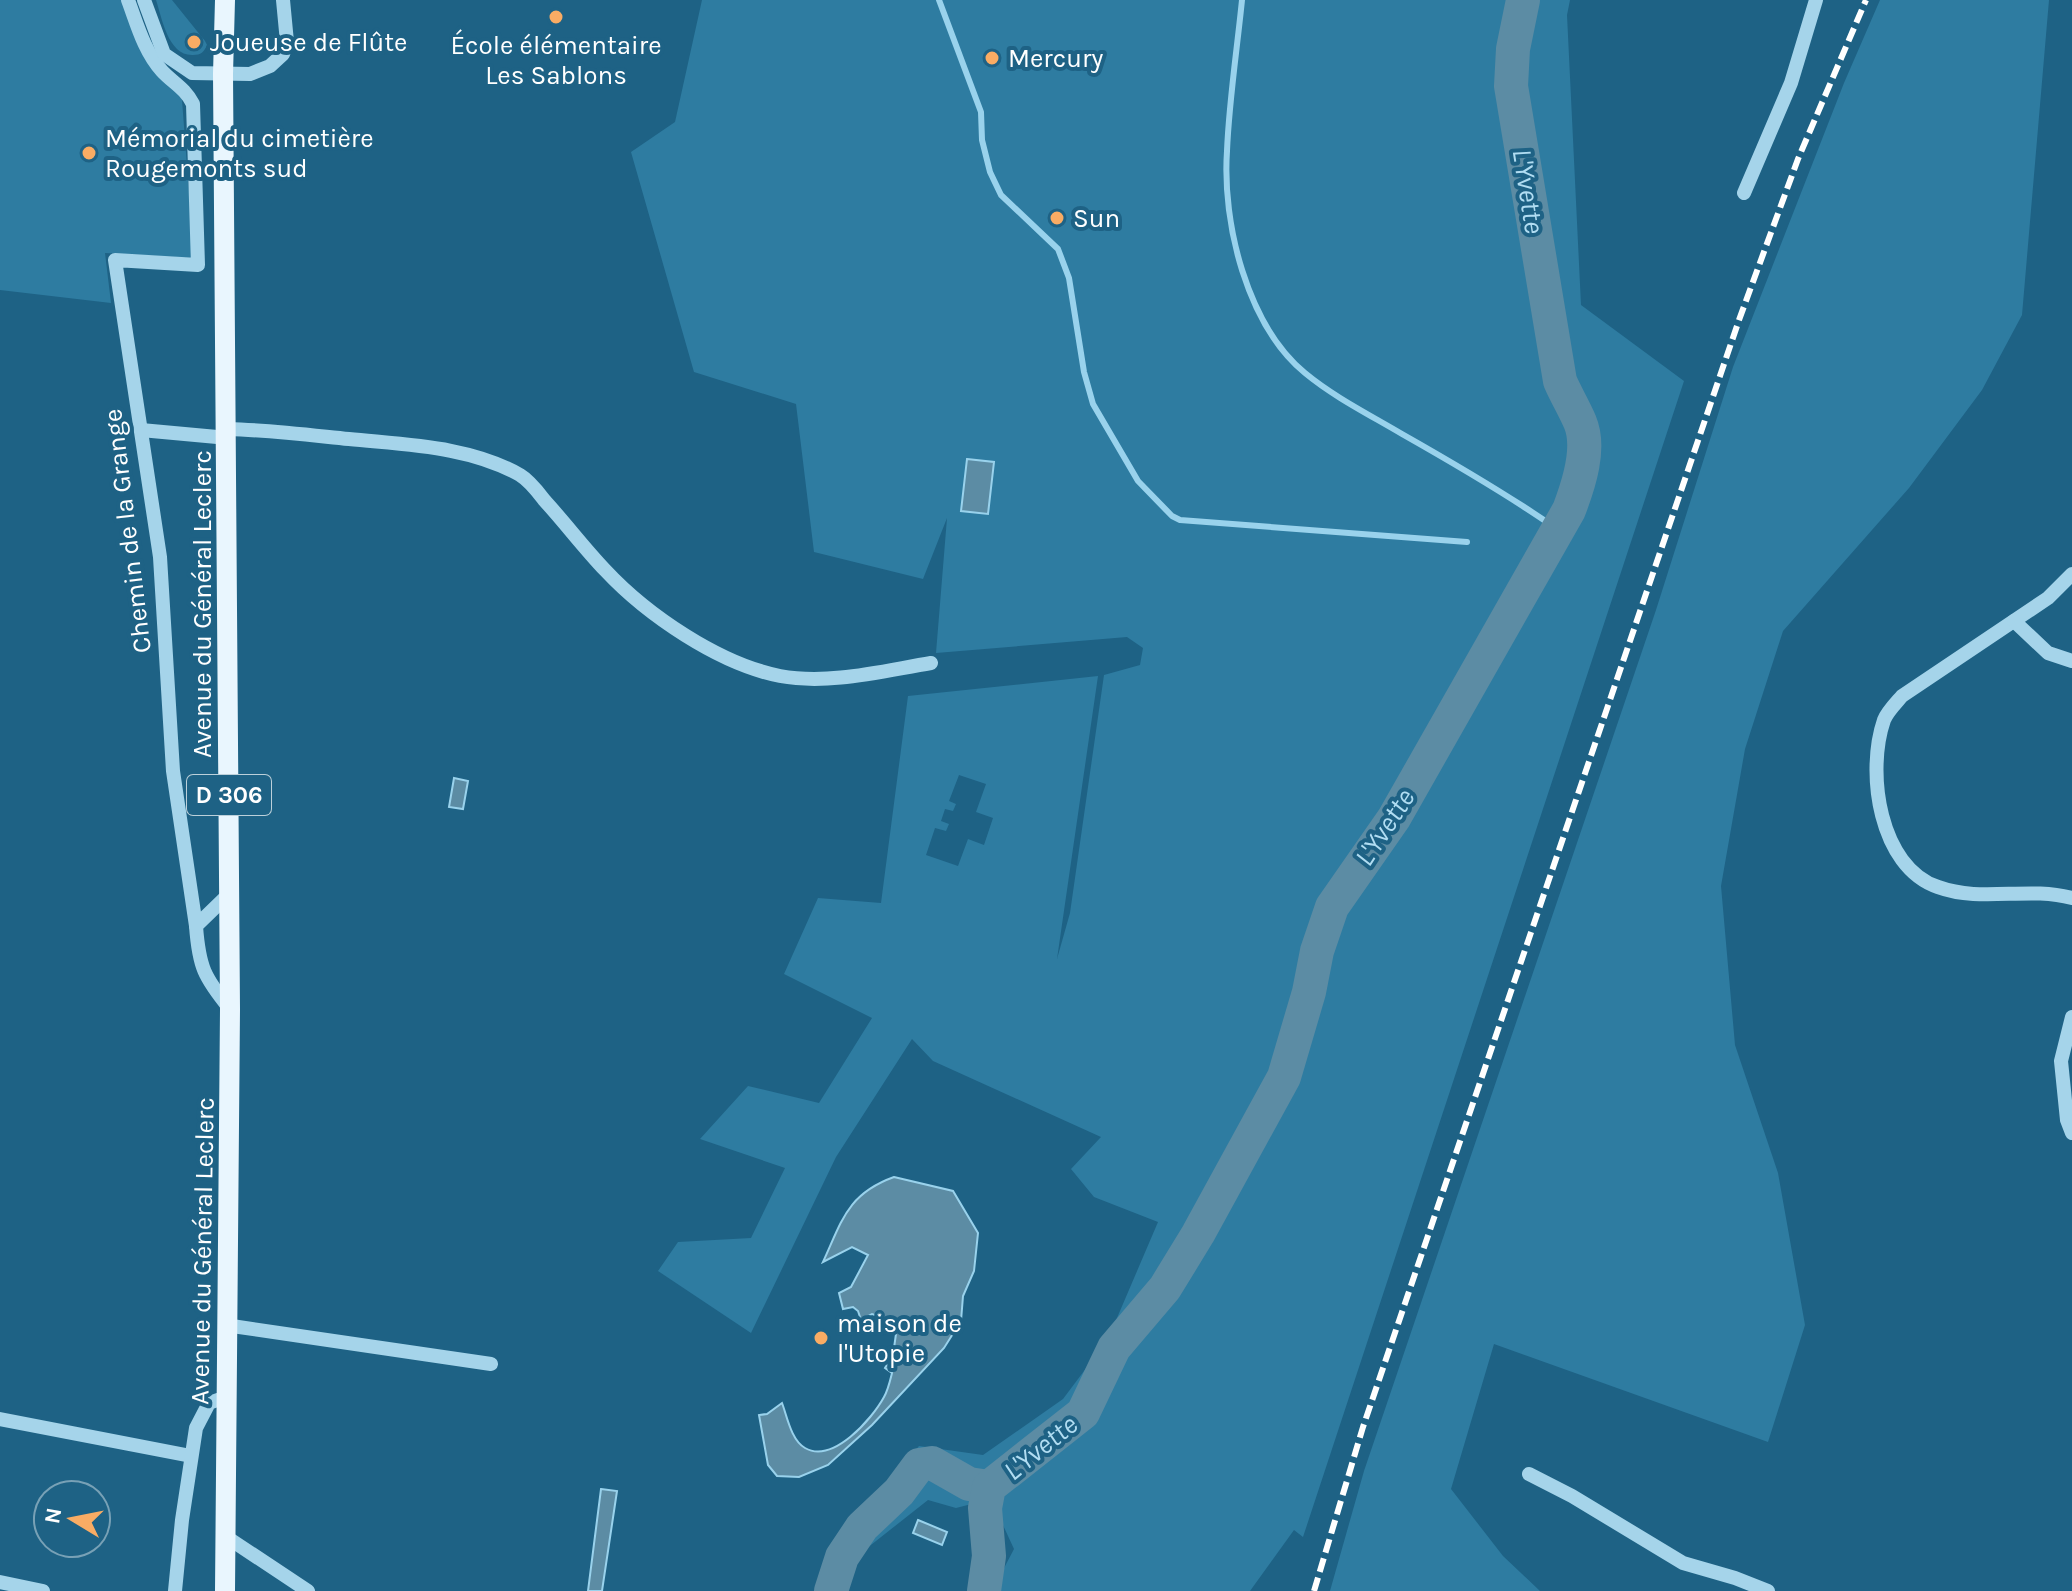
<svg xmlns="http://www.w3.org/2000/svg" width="2072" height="1591" viewBox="0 0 2072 1591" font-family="Karla,sans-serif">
  <rect width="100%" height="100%" fill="#1e6285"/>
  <g fill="#2e7ca1" fill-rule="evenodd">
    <path d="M0 0H123L182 100 194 258 105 253 111 303 0 290Z"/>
    <path d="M156 0H172L205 41 207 45C204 52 201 55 193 55 168 56 162 18 156 0Z"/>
    <path d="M702 0H1570L1567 15 1581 305 1684 381 1303 1537 1294 1530 1250 1591H992L1014 1549 991 1499 956 1508 928 1500 857 1556 847 1591H824L834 1547 919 1446 983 1455 1063 1399 1108 1339 1158 1222 1094 1197 1071 1169 1101 1137 933 1061 912 1039 836 1157 751 1333 658 1271 678 1242 751 1238 785 1168 700 1139 748 1086 819 1103 872 1018 784 974 818 898 881 903 908 696 1098 676 1057 959 1070 913 1104 675 1140 665 1143 648 1127 637 936 653 947 518 923 579 814 552 796 404 694 372 631 152 675 122ZM959 775 986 784 976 812 993 818 984 845 968 839 958 866 926 855 935 828 946 831 949 824 941 821 945 809 953 811 956 804 949 801Z"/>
    <path d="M1880 0H2049L2022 315 1982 390 1909 488 1783 631 1745 749 1721 886 1735 1045 1778 1173 1805 1325 1768 1442 1494 1344 1451 1489 1503 1556 1540 1591H1330L1364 1471 1656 610 1733 367 1844 83Z"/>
  </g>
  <g fill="#5c8ca4" stroke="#99d2ec" stroke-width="2">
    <path d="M967 459 994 462 988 514 961 511Z"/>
    <path d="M454 778 468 781 463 809 449 807Z"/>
    <path d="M894 1177 953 1191 978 1233 974 1271 963 1296 961 1321 944 1348 872 1425 828 1465 799 1477 777 1476 768 1465 759 1415 767 1414 782 1403C787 1416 791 1440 805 1448 833 1464 872 1419 884 1397 888 1390 890 1381 892 1373L885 1368 893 1355 896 1334 885 1318 872 1314 861 1320 858 1311 853 1307 843 1309 839 1293 851 1287 868 1255 852 1247 823 1262C842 1221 847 1194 894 1177Z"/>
    <path d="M601 1489 617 1491 602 1591H588Z"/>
    <path d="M918 1520 947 1532 942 1545 913 1533Z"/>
  </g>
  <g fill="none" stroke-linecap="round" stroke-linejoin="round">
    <g stroke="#99d2ec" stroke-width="6">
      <path d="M939 0 981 112 982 140 990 172 1001 195 1058 249 1069 278 1084 372 1093 404 1138 481 1172 516 1180 520 1467 542"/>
      <path d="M1242 0C1237 50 1229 101 1227 151 1222 223 1247 325 1305 373 1334 397 1370 415 1402 434 1455 464 1507 494 1557 529"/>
    </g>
    <g stroke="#5c8ca4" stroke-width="34">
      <path d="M831 1591 842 1557 862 1527 899 1492 919 1465 932 1463 969 1484 989 1487"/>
      <path d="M984 1591 989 1556 985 1508 989 1487 1083 1413 1114 1348 1165 1288 1198 1234 1284 1077 1309 992 1317 951 1332 907 1394 818 1569 510C1579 484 1591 448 1580 422 1574 408 1566 395 1560 381L1511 86 1513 49 1523 0"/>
    </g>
    <g stroke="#a5d4ea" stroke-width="14">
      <path d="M128 0C137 24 144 51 162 71 173 83 185 88 193 104L198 265 115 260 160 557 173 771 196 926"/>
      <path d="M144 0 164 54 192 73 250 74 270 66 283 54 287 42 283 0"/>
      <path d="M1744 193 1791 83 1816 0"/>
      <path d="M228 429C268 430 309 435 349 439 407 445 469 446 520 475 530 481 538 492 545 501 566 524 584 548 605 570 647 615 719 664 780 676 829 685 882 671 931 663"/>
      <path d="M141 430 228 438"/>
      <path d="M2072 574 2048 598 1902 696C1896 703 1887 712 1884 720 1866 772 1879 867 1938 887 1982 903 2027 886 2072 898"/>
      <path d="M2014 621 2048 653 2072 661"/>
      <path d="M230 893 196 926C199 967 204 977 230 1009"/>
      <path d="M2072 1017 2061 1061 2067 1120 2072 1133"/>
      <path d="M225 1325 491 1364"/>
      <path d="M0 1419 191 1456"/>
      <path d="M1529 1474 1572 1496 1683 1563 1735 1578 1768 1591"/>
      <path d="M225 1536 308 1591"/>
      <path d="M0 1582 43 1591"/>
      <path d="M175 1591 182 1520 196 1428 209 1403 226 1397"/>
    </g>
    <path stroke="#e9f6fe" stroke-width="20" d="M225 1591 230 1009 223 74 225 0"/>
    <path stroke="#fff" stroke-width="6" stroke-dasharray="14 6" stroke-linecap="butt" d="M1314 1591 1363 1427 1739 320 1798 159 1866 0"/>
  </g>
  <g fill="#f9ac64" stroke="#1e6285" stroke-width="3">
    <circle cx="556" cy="17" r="8"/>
    <circle cx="194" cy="42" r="8"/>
    <circle cx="992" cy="58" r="8"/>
    <circle cx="89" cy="153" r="8"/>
    <circle cx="1057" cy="218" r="8"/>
    <circle cx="821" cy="1338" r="8"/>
  </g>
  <g text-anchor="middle" stroke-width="8" stroke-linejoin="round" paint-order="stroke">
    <rect fill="#1e6285" stroke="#bcd0da" stroke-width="2" x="187" y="775" width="84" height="40" rx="6"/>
    <g font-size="24" font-weight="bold" fill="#fff">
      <text x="229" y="803">D 306</text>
    </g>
    <g font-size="26" fill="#fff" stroke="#1e6285" text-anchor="start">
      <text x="210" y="51">Joueuse de Flûte</text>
      <text x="556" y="54" text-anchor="middle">École élémentaire<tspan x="556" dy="30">Les Sablons</tspan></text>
      <text x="1008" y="67">Mercury</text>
      <text x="105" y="147">Mémorial du cimetière<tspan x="105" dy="30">Rougemonts sud</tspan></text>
      <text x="1073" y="227">Sun</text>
      <text x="837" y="1332">maison de<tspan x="837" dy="30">l'Utopie</tspan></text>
    </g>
    <g font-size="26" fill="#fff" stroke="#1e6285">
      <text transform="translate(127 531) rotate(-97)" y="9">Chemin de la Grange</text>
      <text transform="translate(202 604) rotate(-90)" y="9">Avenue du Général Leclerc</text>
      <text transform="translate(202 1251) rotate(-89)" y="9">Avenue du Général Leclerc</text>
    </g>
    <g font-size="28" font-style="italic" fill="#b1ddf2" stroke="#1e6285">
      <text transform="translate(1529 191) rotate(81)" y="10">L'Yvette</text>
      <text transform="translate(1384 827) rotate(-57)" y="10">L'Yvette</text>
      <text transform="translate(1040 1447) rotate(-39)" y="10">L'Yvette</text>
    </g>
  </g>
  <g transform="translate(72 1519) rotate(280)"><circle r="38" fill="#1e6285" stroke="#78a1b6" stroke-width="2"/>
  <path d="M0-6L14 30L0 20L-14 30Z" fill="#f9ac64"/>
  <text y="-12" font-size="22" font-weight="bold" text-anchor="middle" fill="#ffffff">N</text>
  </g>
</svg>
